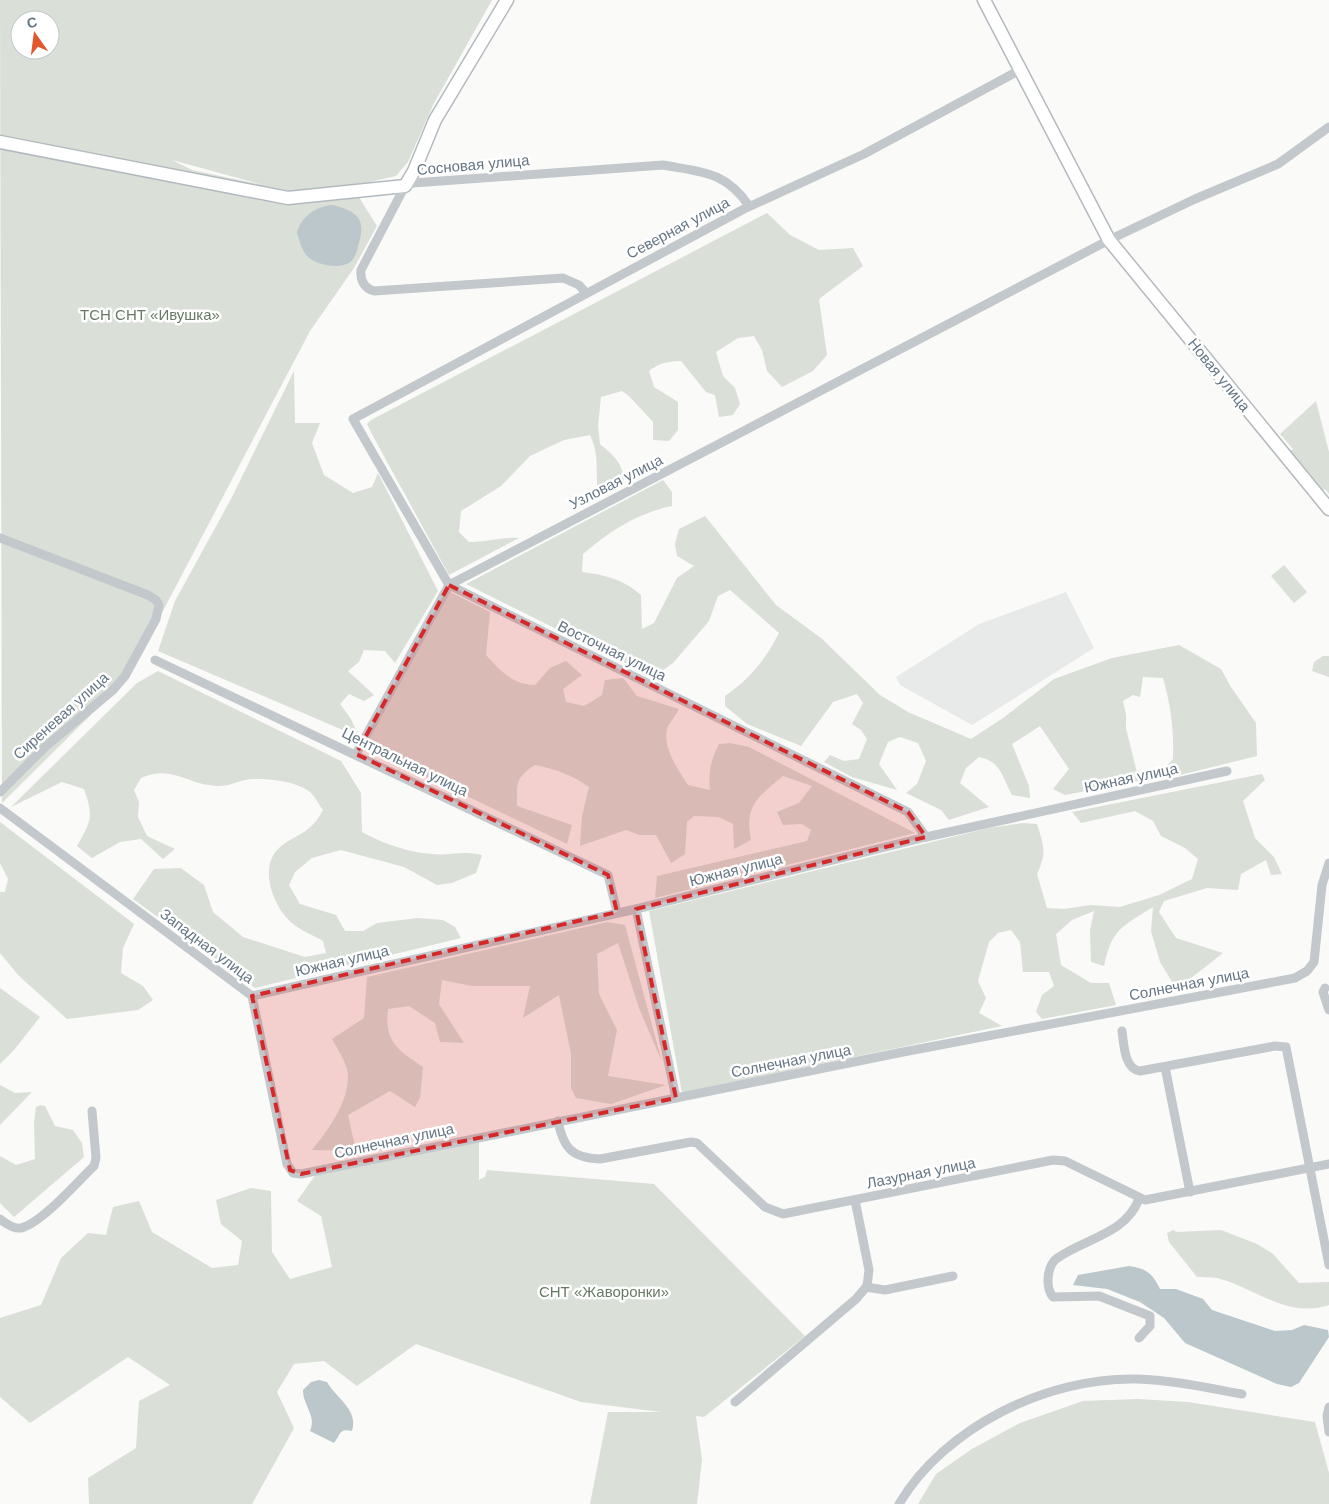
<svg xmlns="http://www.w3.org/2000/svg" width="1329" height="1504" viewBox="0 0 1329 1504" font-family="Arial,sans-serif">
  <rect width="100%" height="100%" fill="#fafaf8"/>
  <path fill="#e8e9e9" d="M1066 592 1094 648 972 725 900 685 896 677 979 624Z"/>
  <g fill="#dadfd7" fill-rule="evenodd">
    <path d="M0 0H492L433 105 408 162 396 176 352 186 377 226 354 268 310 331 133 668 117 689 2 803ZM20 20H50V50H20ZM172 160 263 185 192 170Z"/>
    <path d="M767 213 790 235 819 250 853 248 863 266 819 299 827 355 813 371 782 387 767 371 762 350 754 336 738 338 716 352 723 376 735 388 740 404 733 415 719 417 715 395 706 392 681 361C669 361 659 363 649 371L654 387 678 402V430L669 441 653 440V422L629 396 622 391 601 397 598 426 600 444C613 455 622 462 624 479L612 488 598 491C595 469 600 457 590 435L564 440 530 456 501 486 461 511 459 532 469 542C486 542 501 537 519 538L449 575 374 438 367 424 371 420Z"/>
    <path d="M294 371 295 423H320L312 443 324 475 353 493 372 487 378 473 438 591 395 663 385 651 364 650 359 662 348 671 374 695 364 701 349 694 340 704 351 719 359 737 158 651 175 601 231 499Z"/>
    <path d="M1316 401 1329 452V494L1325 489 1320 493 1288 453 1293 449 1280 434Z"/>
    <path d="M663 480 672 492V506C637 513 610 531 583 554L582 572C605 575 623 579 641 595L642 629 654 623 677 578 694 566 677 556 675 544 679 529 705 516 776 605 821 638 880 695 908 712 971 739 1003 718 1054 679 1112 658 1179 645 1221 669 1231 687 1256 723 1257 756 1176 776 1163 771 1173 759C1174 730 1171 706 1163 678L1143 677 1140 697 1133 695 1123 701 1126 715V728L1139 781 1065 795 1053 789 1069 769 1040 726 1012 744 1029 786 1030 798 1012 795C1002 777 1001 761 979 757L966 768 960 783 989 807 949 820 941 810 906 793 917 784 926 761 918 743 900 737 888 742 879 764 897 790 852 777 824 762 830 755 844 761 859 759 867 739 861 730 852 724 863 703 857 694 833 702 801 746 747 724 725 706V696C750 679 765 660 779 633L730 590 718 596 709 621 673 663 653 677 466 584Z"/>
    <path d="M1284 565 1307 592 1294 603 1271 576Z"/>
    <path d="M450 592 490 612 486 655C500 670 512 685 535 685L550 668 566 661 582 675 563 689 566 702 584 706 602 695 605 680 623 678 637 696 679 709C676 715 671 721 668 726 661 746 678 770 688 785L710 790C708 772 711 760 719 744L730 743 749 747 915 833 655 898 657 876 807 841 811 830 802 824 783 825 777 812 799 803 812 786 783 776C758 797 744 805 751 840L734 849 733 824 719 817 694 816 687 822 685 854 671 863 656 835H640L626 830 580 846 582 816 589 787C572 775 555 769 535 765 515 778 517 783 517 806L572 825 567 844 365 747Z"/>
    <path d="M1323 656H1329V677L1312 671 1314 662Z"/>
    <path d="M158 671 341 761 361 793 362 832C384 844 407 852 432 854 451 856 460 850 482 855L476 873 452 883 437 885 404 867 341 850 312 858 295 872 289 885 300 904 336 915 345 931H363L377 923 418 918 443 920 455 927 461 938 255 988 133 899 154 869 181 868 204 885 213 912 243 937 305 957 326 953 323 941C313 935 301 931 292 923 274 908 259 870 277 850 294 833 309 837 323 810 319 805 316 798 312 794 300 781 262 777 245 780 237 782 228 786 219 786 188 786 173 764 141 778L134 790 139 802 138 817 147 836 175 849 163 859 141 839 120 842 92 858 77 846C91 821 94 818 84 789L62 782 11 807 137 683Z"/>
    <path d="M1262 774 1265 780 1243 801 1255 838 1274 857 1282 874 1271 875 1266 860 1241 874 1238 890 1207 888 1164 901 1159 912 1176 938 1223 953 1186 982 1174 985 1160 962 1151 931 1153 907C1122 927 1112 928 1104 966L1091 962 1090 930 1094 911 1072 920 1056 934 1061 965 1091 983H1109L1116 1005 1042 1019 1036 1012 1042 995 1054 986 1049 972H1023L1020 942 1011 930 998 933 989 942 978 981 986 998 979 1013 1002 1026 682 1093 649 911 989 828 1023 823 1037 824C1044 847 1047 852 1037 874L1047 908 1064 909 1091 905 1120 907 1159 895 1192 879 1198 859 1185 848 1161 836 1153 821 1135 811 1081 823 1072 812Z"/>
    <path d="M0 822 134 924 123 948 121 973 143 986 153 1000 138 1010 67 1019 19 976 0 953V892H5L8 879 0 863Z"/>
    <path d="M607 922 625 925 662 1062 639 1008 618 943 597 954 599 994 617 1030 608 1076 666 1085 611 1104 576 1098 571 1088V1054L559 995 523 1018 530 986H472L442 980 439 1004 464 1043 440 1042 435 1023 409 1006 388 1009C384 1042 398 1050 423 1067L420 1098 415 1107 390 1091 348 1115 356 1151 312 1150C329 1129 349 1102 348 1074 347 1063 337 1048 332 1039L364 1018 367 977Z"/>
    <path d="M0 988 40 1017 14 1050 0 1064Z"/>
    <path d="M0 1085 15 1093 32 1092 0 1125Z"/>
    <path d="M40 1105 45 1106 55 1126 73 1130 82 1143 84 1157 14 1217 0 1203V1156L16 1165 35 1159 34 1123 36 1107Z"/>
    <path d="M479 1141V1180L485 1177 487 1170 654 1184 805 1336 704 1417 696 1416 702 1460 697 1504H590L608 1412H661L581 1402 416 1344 357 1386 324 1361 294 1364 277 1392 294 1428 252 1504H89L88 1478 136 1448 139 1401 170 1385 128 1357 30 1423 0 1397V1318L41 1305 61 1258 88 1233 106 1235 113 1207 139 1201 152 1232 212 1268 238 1265 242 1241 221 1224 216 1200 251 1188 271 1191 272 1252 290 1279 332 1267 321 1216 297 1201 316 1174Z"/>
    <path d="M1173 1230 1177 1232 1221 1230 1257 1244 1272 1253 1299 1283 1329 1282V1305C1287 1319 1256 1288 1217 1278 1211 1277 1204 1277 1197 1277L1169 1242 1167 1233Z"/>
    <path d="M1138 1399 1188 1402 1315 1422 1329 1473V1504H918L936 1474 972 1449 1020 1423 1083 1401Z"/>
  </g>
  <g fill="#bbc7cb">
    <path d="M333 205C358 212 367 219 358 246 357 252 354 260 349 263 337 269 318 265 308 257 302 251 299 240 297 232 302 216 316 206 333 205Z"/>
    <path d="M1129 1266C1146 1268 1153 1274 1160 1289H1176L1203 1299 1212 1310 1275 1331 1292 1330 1304 1325 1328 1330 1329 1337 1299 1383 1291 1387 1277 1384 1185 1343 1164 1318 1140 1302 1107 1289 1073 1285 1078 1275Z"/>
    <path d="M319 1380 327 1382C336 1398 359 1410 352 1431 339 1428 341 1434 334 1443L310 1431C317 1416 303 1406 303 1390L311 1382Z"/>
  </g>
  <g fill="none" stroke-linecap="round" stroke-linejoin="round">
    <g stroke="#b3babf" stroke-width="15">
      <g id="secondary">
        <path d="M984 0 1109 240 1329 509"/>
        <path d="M0 142 288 198 405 186 414 171 435 120 507 0"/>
      </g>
    </g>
    <g stroke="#c3c8cc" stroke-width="9">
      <path d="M586 293 579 285 563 278 374 291C364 288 360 280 361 270L405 186 413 183 663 165C701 172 726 171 749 206"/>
      <path d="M0 538 148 595 156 600 159 605 156 619 125 676 113 690 45 747 0 792"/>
      <path d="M155 660 608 875 617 912"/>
      <path d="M356 754 449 585 1109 240 1195 199 1278 164 1329 127"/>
      <path d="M0 808 252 996 287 1164 293 1173 301 1174 903 1052 1295 978 1307 971 1314 962 1322 885 1329 863"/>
      <path d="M926 837 908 812 449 585 353 419 744 209 864 154 1020 70"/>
      <path d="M636 909 676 1098"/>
      <path d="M1325 988 1323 992 1329 1010"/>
      <path d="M252 996 636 909 926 837 1227 771"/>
      <path d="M1122 1031C1124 1044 1124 1069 1140 1071L1275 1046 1286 1047 1329 1265"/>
      <path d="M1165 1067 1190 1192"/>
      <path d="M558 1121C563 1147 571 1158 600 1159L691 1142 697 1143 765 1207 783 1214 1053 1160 1065 1161 1145 1200 1329 1164"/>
      <path d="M0 1219C5 1223 14 1229 21 1228 42 1223 78 1181 94 1166L96 1158 92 1111"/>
      <path d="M866 1287 885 1290 953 1276"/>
      <path d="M1139 1338 1150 1326V1316L1099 1296 1053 1297C1045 1287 1047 1267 1056 1259 1085 1238 1125 1235 1139 1199"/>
      <path d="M735 1402 856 1299 867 1286 869 1270 855 1200"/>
      <path d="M1329 1407 1327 1416 1329 1432"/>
      <path d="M899 1504C945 1427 1047 1377 1137 1379 1172 1380 1208 1388 1242 1394"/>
    </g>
    <use href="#secondary" stroke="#fff" stroke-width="12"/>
  </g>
  <path fill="#d62828" fill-opacity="0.2" stroke="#d62828" stroke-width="4" stroke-dasharray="10 6" stroke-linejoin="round" d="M449 585 908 812 926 837 636 909 676 1098 301 1174 290 1170 252 996 617 912 608 875 356 754Z"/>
  <g text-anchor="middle" stroke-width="5" stroke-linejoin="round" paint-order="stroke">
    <g font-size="15" fill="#657683" stroke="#fff">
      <text transform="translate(473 165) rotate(-5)" y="5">Сосновая улица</text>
      <text transform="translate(678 228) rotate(-28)" y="5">Северная улица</text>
      <text transform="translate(1219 375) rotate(51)" y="5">Новая улица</text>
      <text transform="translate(616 482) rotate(-27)" y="5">Узловая улица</text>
      <text transform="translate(612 651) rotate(26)" y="5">Восточная улица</text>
      <text transform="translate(61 716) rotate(-42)" y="5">Сиреневая улица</text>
      <text transform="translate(405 762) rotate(26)" y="5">Центральная улица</text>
      <text transform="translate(1131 778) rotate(-12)" y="5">Южная улица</text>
      <text transform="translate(736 870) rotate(-14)" y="5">Южная улица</text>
      <text transform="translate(207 946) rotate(37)" y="5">Западная улица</text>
      <text transform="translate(342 961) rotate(-13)" y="5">Южная улица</text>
      <text transform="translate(1189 984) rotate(-11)" y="5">Солнечная улица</text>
      <text transform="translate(791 1061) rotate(-11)" y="5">Солнечная улица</text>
      <text transform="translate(394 1141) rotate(-12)" y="5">Солнечная улица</text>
      <text transform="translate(921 1173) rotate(-11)" y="5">Лазурная улица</text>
    </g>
    <g font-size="15" fill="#687a64" stroke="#fff">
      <text x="150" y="320">ТСН СНТ «Ивушка»</text>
      <text x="604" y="1297">СНТ «Жаворонки»</text>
    </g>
  </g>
  <g transform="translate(35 35) rotate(346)"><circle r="24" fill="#ffffff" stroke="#c1c8cd"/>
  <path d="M0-4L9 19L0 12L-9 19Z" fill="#e4572e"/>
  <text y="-8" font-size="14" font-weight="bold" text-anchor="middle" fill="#657683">С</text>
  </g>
</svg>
